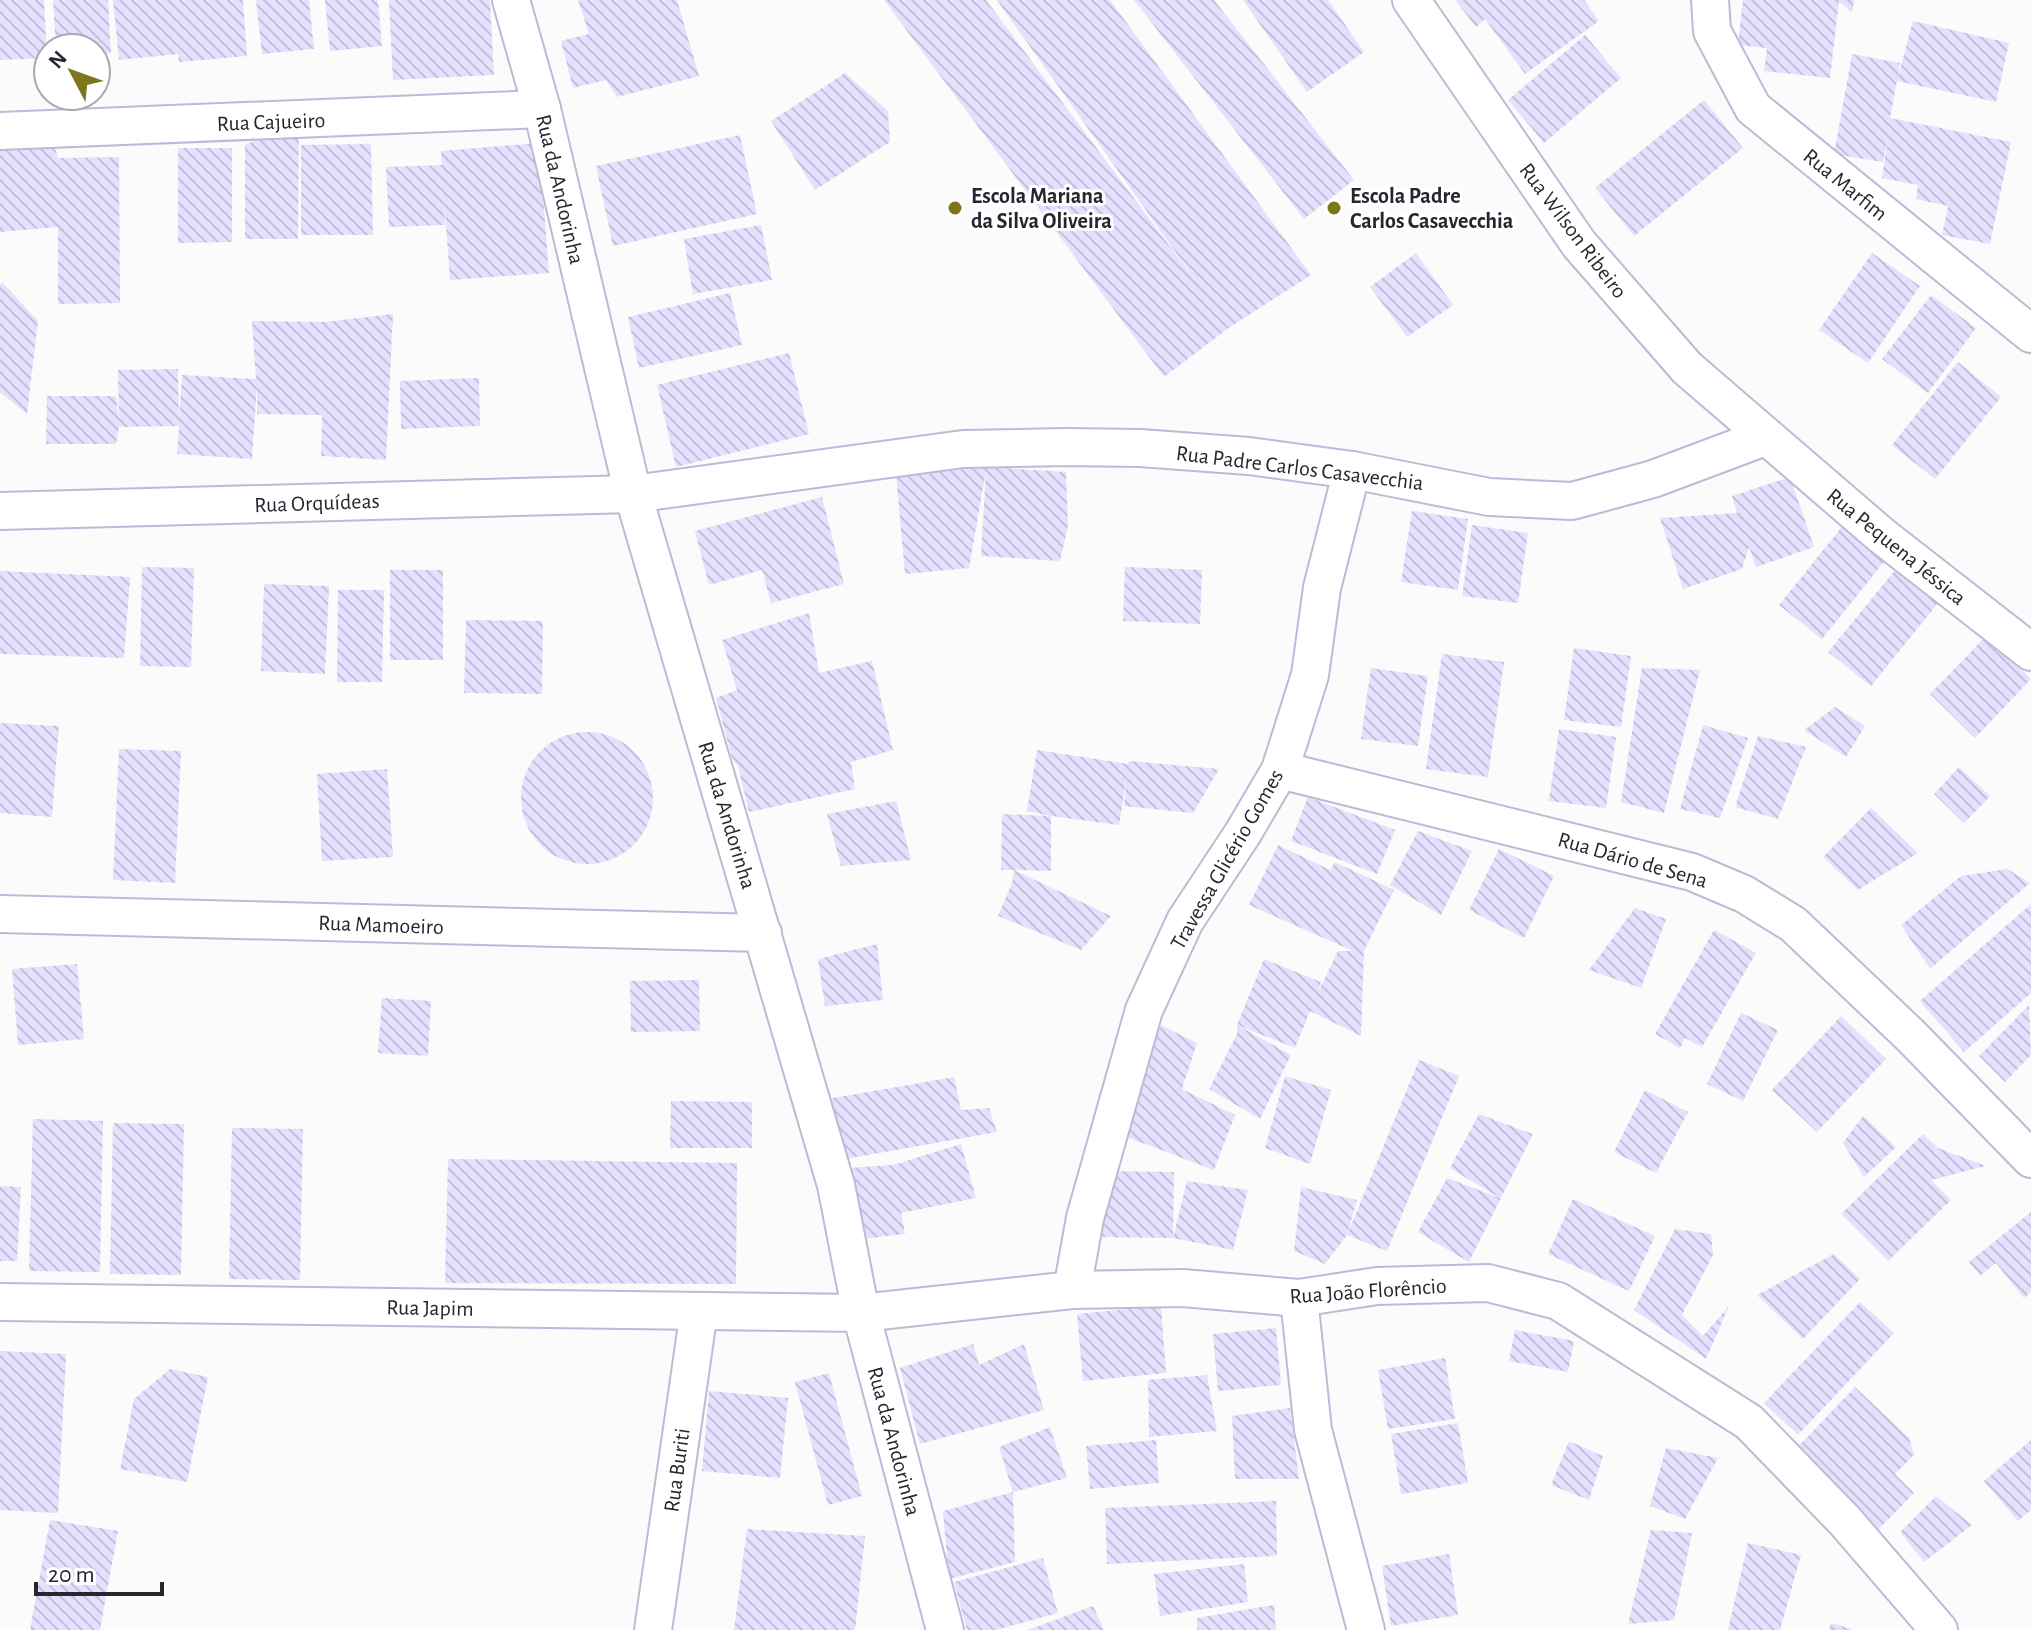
<svg xmlns="http://www.w3.org/2000/svg" width="2031" height="1630" viewBox="0 0 2031 1630" font-family="'Alegreya Sans',sans-serif">
  <defs>
    <pattern id="building-back-hatch" width="6" height="6" patternUnits="userSpaceOnUse" patternTransform="scale(2)"><rect width="6" height="6" fill="#e3e1fe"/><path d="M-1 5l2 2M0 0l6 6M5-1l2 2" fill="none" stroke="#c3c1da"/></pattern>
  </defs>
  <rect width="100%" height="100%" fill="#fbfbfb"/>
  <g fill="url(#building-back-hatch)">
    <path d="M0 0H44L47 58 0 60Z"/>
    <path d="M53 0H108L111 53 96 54V48H56Z"/>
    <path d="M113 0H243L247 56 179 62 178 54 119 60Z"/>
    <path d="M256 0H309L314 49 262 54Z"/>
    <path d="M325 0H378L382 46 330 51Z"/>
    <path d="M389 0H490L494 75 393 80Z"/>
    <path d="M578 0H677L699 76 617 97 606 80 573 88 561 41 589 34Z"/>
    <path d="M884 0H986L1201 288 997 0H1110L1311 275 1230 327 1164 377Z"/>
    <path d="M1134 0H1214L1354 180 1304 219Z"/>
    <path d="M1243 0H1328L1364 52 1307 92Z"/>
    <path d="M1455 0H1584L1599 21 1525 74 1485 19 1476 27Z"/>
    <path d="M1743 0H1854L1852 13 1839 1 1830 78 1764 71 1767 48 1738 45Z"/>
    <path d="M1913 21 2009 43 1996 102 1897 81 1890 118 2011 142 1990 244 1942 235 1948 206 1916 199 1918 185 1882 178 1888 138 1883 162 1834 154 1852 54 1900 63 1898 77Z"/>
    <path d="M1585 35 1621 78 1544 143 1508 100Z"/>
    <path d="M845 73 888 111 890 142 815 190 771 121Z"/>
    <path d="M1704 100 1743 148 1634 236 1595 188Z"/>
    <path d="M299 121 298 239H245V145Z"/>
    <path d="M740 135 757 214 613 246 596 166Z"/>
    <path d="M539 143 549 273 450 280 444 198 445 225 389 227 386 167 442 165 441 151Z"/>
    <path d="M371 144 373 235H301V145Z"/>
    <path d="M54 145 58 158 119 157 120 303 58 304V227L0 232V148Z"/>
    <path d="M178 148H232V242L178 243Z"/>
    <path d="M761 225 772 280 693 294 684 239Z"/>
    <path d="M1416 253 1453 305 1407 337 1370 287Z"/>
    <path d="M1872 253 1920 286 1868 363 1819 330Z"/>
    <path d="M3 283 38 321 27 414 0 392V284Z"/>
    <path d="M730 293 742 345 639 368 628 317Z"/>
    <path d="M1931 295 1976 328 1928 393 1882 359Z"/>
    <path d="M393 314 386 460 321 456 322 415 257 414V385L252 459 177 454 179 426 119 427 116 444H46L47 396H116L119 420 118 370 178 369 179 420 182 375 256 379 252 321 324 322Z"/>
    <path d="M789 353 809 434 676 467 657 385Z"/>
    <path d="M1958 362 2001 397 1935 479 1892 445Z"/>
    <path d="M479 378 480 426 401 429 400 381Z"/>
    <path d="M986 467 1066 472 1068 526 1060 561 981 556 986 471 969 568 905 574 896 475Z"/>
    <path d="M1790 477 1814 547 1756 567 1749 547 1742 569 1683 589 1660 518 1737 513 1732 496Z"/>
    <path d="M822 497 844 584 771 603 762 570 709 585 695 531Z"/>
    <path d="M1412 511 1468 519 1458 590 1401 582Z"/>
    <path d="M1845 523 1888 557 1822 639 1779 605Z"/>
    <path d="M1472 525 1528 533 1518 603 1462 596Z"/>
    <path d="M142 567 194 568 191 667 140 666Z"/>
    <path d="M1125 567 1202 570 1200 624 1123 621Z"/>
    <path d="M1896 569 1938 603 1871 686 1828 652Z"/>
    <rect x="390" y="570" width="53" height="90"/>
    <path d="M0 571 130 577 124 658 0 654Z"/>
    <path d="M264 584 329 586 325 674 261 671Z"/>
    <path d="M338 590H384L382 682H337Z"/>
    <path d="M809 613 819 673 872 661 893 750 851 762 855 789 749 812 738 766 732 758 716 698 737 690 722 640Z"/>
    <path d="M466 620 543 621 542 694 464 693Z"/>
    <path d="M1988 634 2031 679 1975 738 1930 694Z"/>
    <path d="M1574 648 1631 656 1621 727 1564 720Z"/>
    <path d="M1442 654 1504 662 1488 777 1426 769Z"/>
    <path d="M1371 668 1428 676 1418 746 1361 739Z"/>
    <path d="M1642 668 1700 670 1664 813 1621 802Z"/>
    <path d="M1835 707 1865 726 1846 757 1804 730Z"/>
    <path d="M0 723 59 726 52 817 0 813Z"/>
    <path d="M1703 725 1748 738 1720 818 1680 809Z"/>
    <path d="M1559 729 1616 737 1606 808 1549 801Z"/>
    <circle cx="587" cy="798" r="66"/>
    <path d="M1758 736 1806 747 1778 819 1735 807Z"/>
    <path d="M119 749 181 751 175 883 113 880Z"/>
    <path d="M1037 750 1128 764 1129 761 1219 769 1193 813 1124 806 1127 775 1119 825 1051 816V871L1014 870 1111 916 1081 950 998 916 1012 883 1014 870H1001L1002 814 1051 816 1027 811Z"/>
    <path d="M1959 767 1990 796 1964 823 1934 794Z"/>
    <path d="M387 769 393 857 322 861 317 774Z"/>
    <path d="M1308 797 1395 830 1377 874 1291 841Z"/>
    <path d="M896 801 911 860 841 866 827 814Z"/>
    <path d="M1871 808 1918 853 1858 890 1823 857Z"/>
    <path d="M1418 831 1472 851 1441 915 1390 885Z"/>
    <path d="M1278 845 1330 870 1335 862 1394 890 1364 951 1361 1036 1310 1011 1295 1048 1237 1025 1264 959 1321 982 1318 992 1338 951H1353L1249 905Z"/>
    <path d="M1499 849 1554 876 1524 938 1469 910Z"/>
    <path d="M2007 869 2030 883 1930 969 1901 925 1961 876Z"/>
    <path d="M2031 904V993L1964 1052 1920 1001Z"/>
    <path d="M1635 908 1666 919 1641 988 1589 970Z"/>
    <path d="M1714 930 1756 953 1702 1047 1685 1038 1680 1048 1655 1034Z"/>
    <path d="M877 944 883 1000 825 1006 818 959Z"/>
    <path d="M77 964 84 1039 18 1045 12 969Z"/>
    <path d="M699 980 700 1031 631 1032 630 981Z"/>
    <path d="M382 998 431 1001 428 1056 378 1053Z"/>
    <path d="M2029 1005 2031 1055 2005 1082 1979 1056Z"/>
    <path d="M1741 1013 1778 1030 1743 1101 1707 1084Z"/>
    <path d="M1841 1016 1886 1059 1817 1132 1772 1090Z"/>
    <path d="M1161 1025 1197 1043 1182 1089 1235 1115 1214 1170 1121 1135Z"/>
    <path d="M1237 1025 1291 1055 1260 1119 1209 1089 1237 1034Z"/>
    <path d="M1419 1060 1459 1076 1387 1251 1347 1235Z"/>
    <path d="M1285 1076 1331 1090 1310 1164 1265 1148Z"/>
    <path d="M954 1077 961 1110 989 1108 997 1132 840 1160 822 1100Z"/>
    <path d="M1645 1090 1688 1112 1656 1173 1614 1152Z"/>
    <path d="M671 1101 752 1102V1148H670Z"/>
    <path d="M1479 1114 1533 1134 1469 1262 1418 1232 1447 1178 1500 1198 1450 1168Z"/>
    <path d="M1863 1116 1896 1147 1864 1177 1843 1143Z"/>
    <path d="M33 1119 103 1121 100 1272 29 1271Z"/>
    <path d="M113 1123 184 1124 181 1275 110 1274Z"/>
    <path d="M232 1128 303 1129 300 1280 229 1279Z"/>
    <path d="M1923 1134 1938 1148 1986 1166 1931 1180 1951 1200 1888 1261 1841 1214Z"/>
    <path d="M961 1144 976 1198 901 1213 905 1234 854 1240 848 1168 893 1165Z"/>
    <path d="M448 1159 737 1163 736 1284 445 1283Z"/>
    <path d="M1110 1171 1174 1172 1173 1238 1088 1237Z"/>
    <path d="M1187 1181 1248 1190 1233 1250 1173 1238Z"/>
    <path d="M0 1186 21 1187 17 1261H0Z"/>
    <path d="M1301 1187 1357 1200 1347 1235 1325 1264 1294 1251Z"/>
    <path d="M1573 1199 1655 1236 1629 1291 1548 1254Z"/>
    <path d="M2031 1212V1292L2024 1298 1996 1263 1980 1276 1969 1262Z"/>
    <path d="M1675 1229 1711 1234 1713 1255 1682 1315 1703 1336 1729 1306 1706 1359 1634 1310Z"/>
    <path d="M1834 1254 1860 1279 1803 1339 1757 1295Z"/>
    <path d="M1860 1302 1894 1333 1798 1435 1764 1403Z"/>
    <path d="M1161 1306 1166 1373 1083 1381 1077 1314Z"/>
    <path d="M1276 1328 1281 1385 1218 1391 1213 1334Z"/>
    <path d="M1515 1330 1574 1341 1568 1372 1509 1361Z"/>
    <path d="M973 1344 979 1365 1024 1344 1044 1410 920 1444 900 1368Z"/>
    <path d="M0 1351 66 1354 58 1513 0 1510Z"/>
    <path d="M1445 1358 1455 1419 1388 1429 1378 1370Z"/>
    <path d="M170 1369 208 1377 187 1482 120 1469 134 1399Z"/>
    <path d="M829 1373 862 1496 828 1505 795 1382Z"/>
    <path d="M1207 1375 1217 1431 1149 1437 1148 1380Z"/>
    <path d="M1855 1387 1909 1438 1914 1455 1895 1474 1914 1493 1876 1532 1793 1452Z"/>
    <path d="M709 1391 788 1398 780 1478 702 1471Z"/>
    <path d="M1290 1408 1299 1479H1235L1232 1416Z"/>
    <path d="M1458 1423 1468 1483 1401 1494 1391 1434Z"/>
    <path d="M1050 1427 1067 1478 1013 1492 1015 1562 949 1579 943 1511 1013 1492 999 1447Z"/>
    <path d="M1156 1440 1159 1483 1090 1489 1086 1446Z"/>
    <path d="M2031 1440V1510L2018 1521 1984 1481Z"/>
    <path d="M1569 1441 1603 1456 1589 1500 1551 1485Z"/>
    <path d="M1666 1448 1718 1458 1685 1519 1650 1506Z"/>
    <path d="M1936 1496 1972 1525 1924 1562 1900 1532Z"/>
    <path d="M1276 1501 1277 1556 1107 1564 1105 1508Z"/>
    <path d="M50 1520 118 1531 100 1630H30Z"/>
    <path d="M747 1529 865 1536 855 1630H734Z"/>
    <path d="M1651 1530 1692 1533 1674 1620 1628 1624Z"/>
    <path d="M1748 1543 1801 1555 1780 1630H1728Z"/>
    <path d="M1449 1554 1458 1615 1391 1626 1382 1566Z"/>
    <path d="M1043 1558 1058 1613 996 1630H967L954 1582Z"/>
    <path d="M1244 1564 1248 1602 1160 1616 1154 1574Z"/>
    <path d="M1274 1605 1276 1630H1197V1618Z"/>
    <path d="M1093 1606 1104 1630H1028Z"/>
    <path d="M1831 1623 1851 1629V1630H1829Z"/>
  </g>
  <g fill="none" stroke-linecap="round" stroke-linejoin="round">
    <g stroke="#bcbad6" stroke-width="40">
      <g id="minor">
        <path d="M511 0 542 109 633 494 836 1185 861 1313 945 1630"/>
        <path d="M1411 0 1579 244 1687 368 1881 535 2031 652"/>
        <path d="M1710 0 1712 31 1753 108 2031 334"/>
        <path d="M0 131 542 109"/>
        <path d="M0 511 633 494 963 449 1065 447 1140 448 1249 456 1352 470 1489 497 1572 501 1653 479 1765 437"/>
        <path d="M1280 770 1692 872 1744 894 1793 924 1911 1036 2031 1159"/>
        <path d="M0 914 763 933"/>
        <path d="M1072 1290 1085 1218 1144 1010 1185 921 1243 833 1280 770 1310 675 1322 588 1352 470"/>
        <path d="M1299 1298 1313 1430 1366 1630"/>
        <path d="M0 1302 861 1313 1072 1290 1183 1288 1299 1298 1377 1286 1488 1283 1558 1301 1749 1422 1845 1521 1939 1630"/>
        <path d="M653 1630 699 1311"/>
      </g>
    </g>
    <use href="#minor" stroke="#fff" stroke-width="36"/>
  </g>
  <g fill="#7d761a" stroke="#fff" stroke-width="3">
    <circle cx="955" cy="208" r="8"/>
    <circle cx="1334" cy="208" r="8"/>
  </g>
  <g text-anchor="middle" stroke-width="6" stroke-linejoin="round" paint-order="stroke">
    <g font-size="22" fill="#272630" stroke="#fff">
      <text transform="translate(271 121) rotate(-2)" y="8">Rua Cajueiro</text>
      <text transform="translate(1846 184) rotate(39)" y="8">Rua Marfim</text>
      <text transform="translate(561 189) rotate(77)" y="8">Rua da Andorinha</text>
      <text transform="translate(1574 230) rotate(53)" y="8">Rua Wilson Ribeiro</text>
      <text transform="translate(1300 467) rotate(7)" y="8">Rua Padre Carlos Casavecchia</text>
      <text transform="translate(317 502) rotate(-2)" y="8">Rua Orquídeas</text>
      <text transform="translate(1897 546) rotate(39)" y="8">Rua Pequena Jéssica</text>
      <text transform="translate(728 815) rotate(73)" y="8">Rua da Andorinha</text>
      <text transform="translate(1226 859) rotate(-60)" y="8">Travessa Glicério Gomes</text>
      <text transform="translate(1633 859) rotate(16)" y="8">Rua Dário de Sena</text>
      <text transform="translate(381 924) rotate(2)" y="8">Rua Mamoeiro</text>
      <text transform="translate(1368 1290) rotate(-4)" y="8">Rua João Florêncio</text>
      <text transform="translate(430 1307) rotate(1)" y="8">Rua Japim</text>
      <text transform="translate(895 1441) rotate(75)" y="8">Rua da Andorinha</text>
      <text transform="translate(676 1470) rotate(-82)" y="8">Rua Buriti</text>
    </g>
    <g font-size="22" font-weight="bold" fill="#272630" stroke="#fff" text-anchor="start">
      <text x="971" y="203">Escola Mariana<tspan x="971" dy="25">da Silva Oliveira</tspan></text>
      <text x="1350" y="203">Escola Padre<tspan x="1350" dy="25">Carlos Casavecchia</tspan></text>
    </g>
  </g>
  <g transform="translate(72 72) rotate(311)"><circle r="38" fill="#ffffff" stroke="#a9a8ac" stroke-width="2"/>
  <path d="M0-6L14 30L0 20L-14 30Z" fill="#7d761a"/>
  <text y="-12" font-size="22" font-weight="bold" text-anchor="middle" fill="#272630">N</text>
  </g>
  <path d="M36 1582v12h126v-12" fill="none" stroke="#272630" stroke-width="4"/>
  <text x="48" y="1582" font-size="24" fill="#272630" stroke="#ffffff" stroke-width="6" paint-order="stroke">20 m</text>
</svg>
